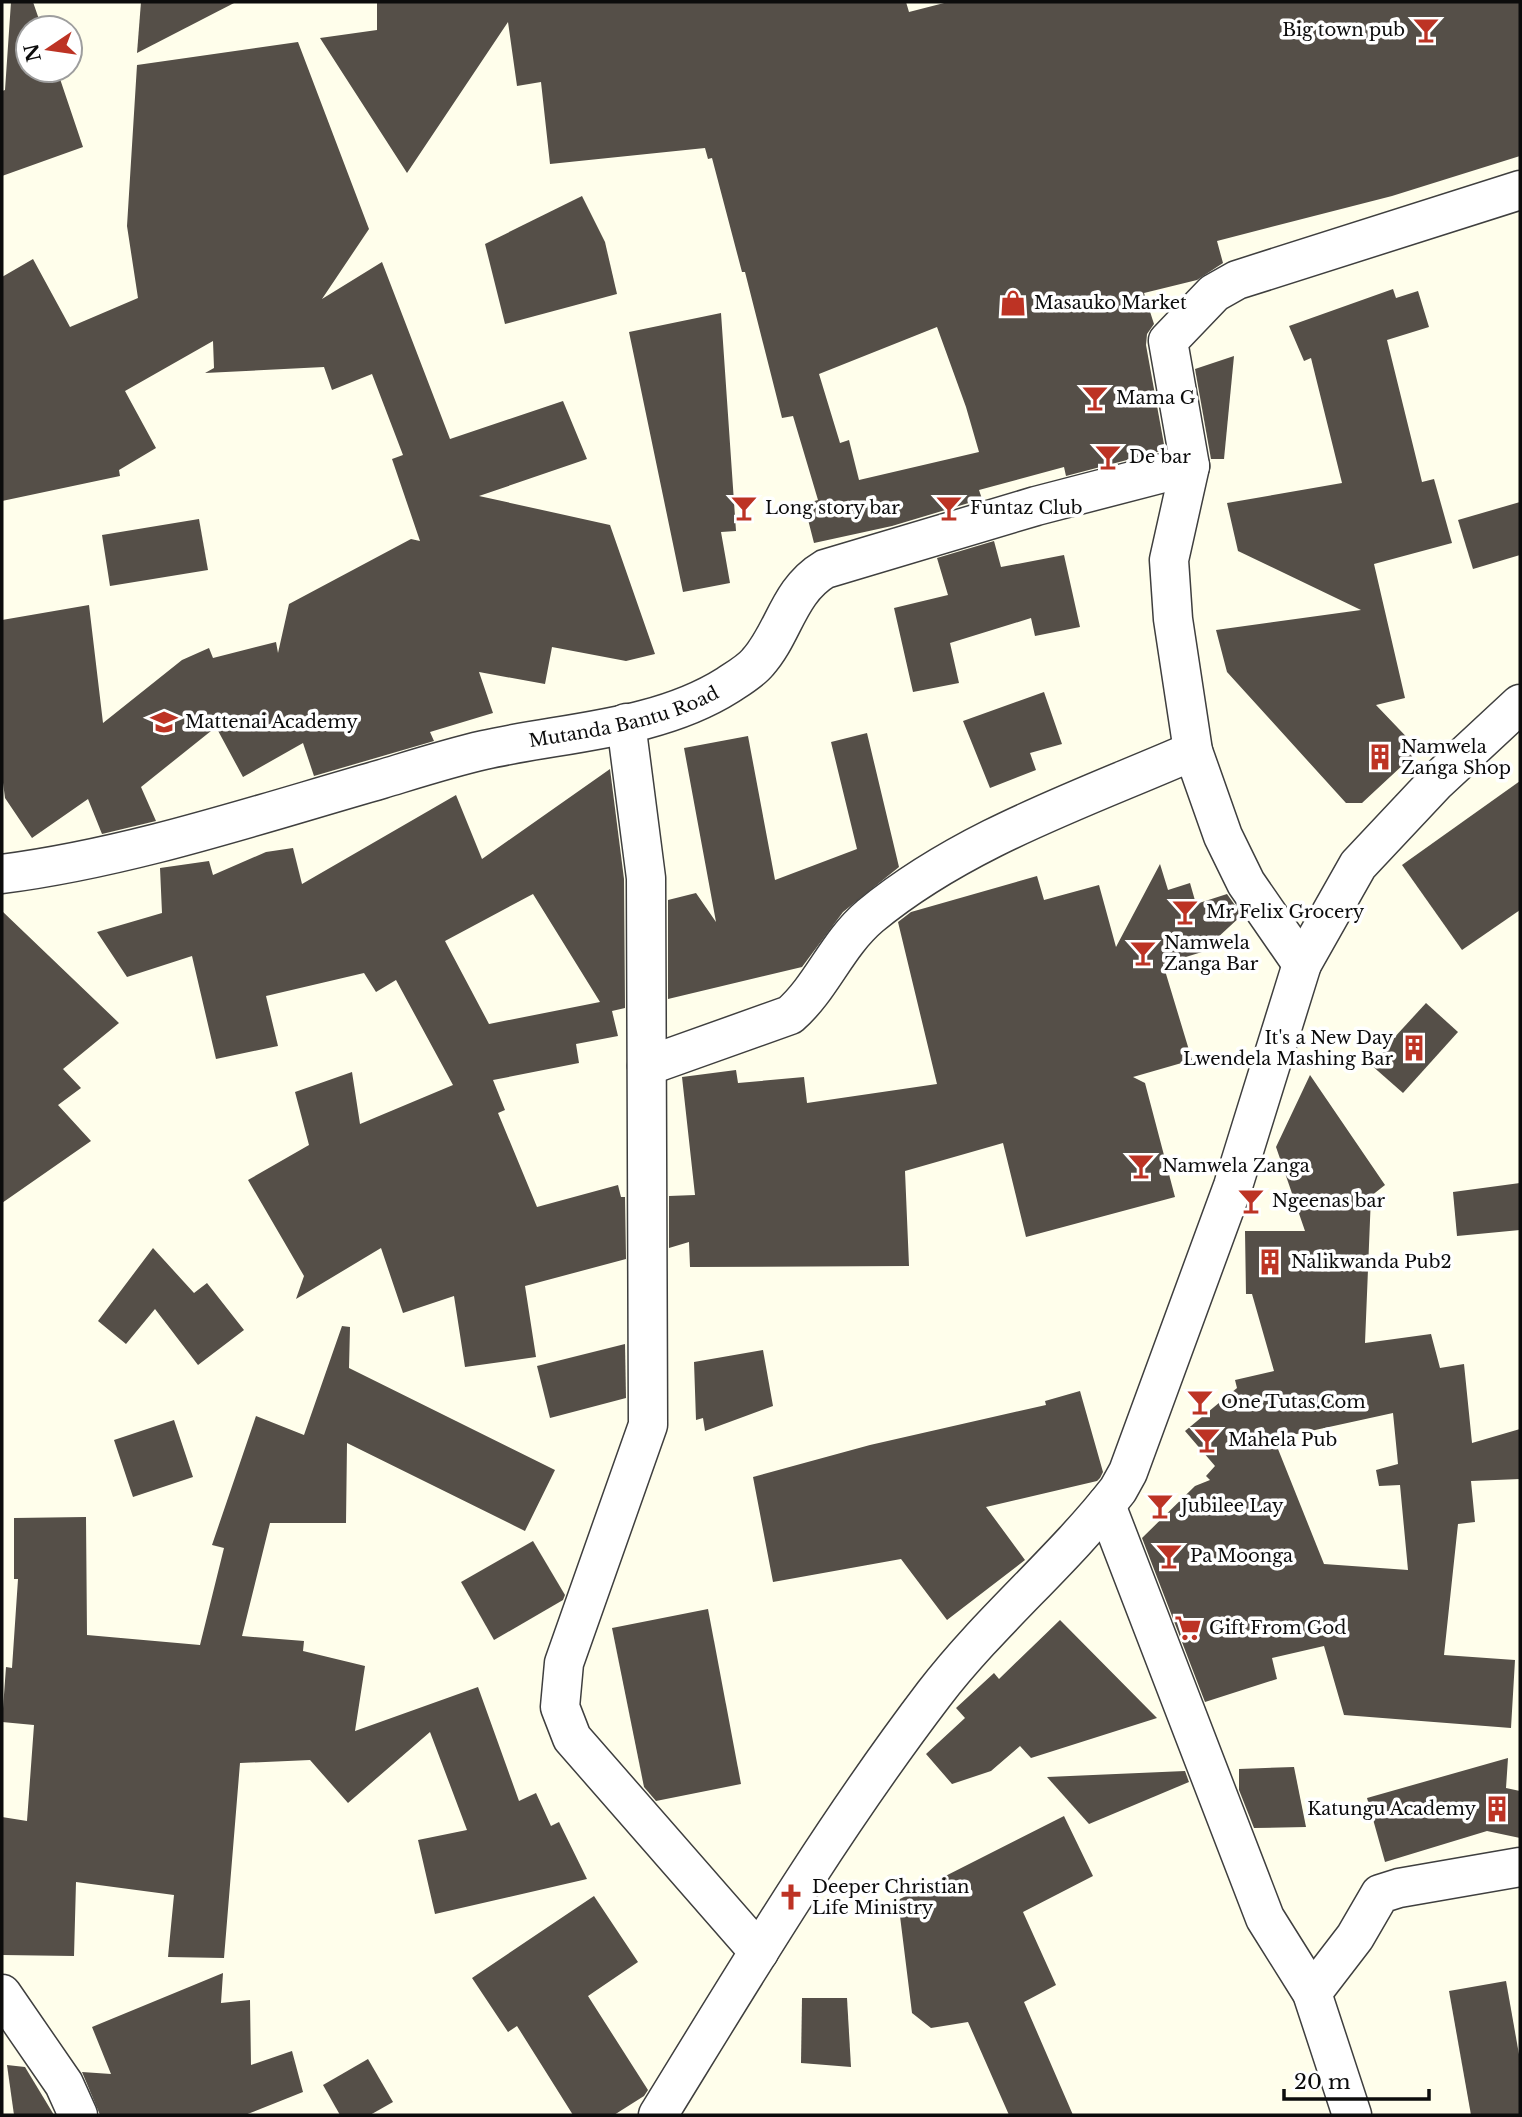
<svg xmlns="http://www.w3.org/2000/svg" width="1522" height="2117" viewBox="0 0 1522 2117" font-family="'Libre Baskerville',serif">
  <rect width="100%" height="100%" fill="#fffeeb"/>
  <g fill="#554f48" fill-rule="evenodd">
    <path d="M11 2H33L42 28H28V70H57L83 147 2 176V91L5 90Z"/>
    <path d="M141 2H236L137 53Z"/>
    <path d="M377 2H906L909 12 948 2H1520V156L1392 196 1217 241 1223 263 1197 280 1144 293 1154 324 1147 334 1146 345 1165 450 1066 476 1064 467 979 490 982 499 892 526 814 543 804 504 818 500 793 416 782 418 745 272H742L712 158 708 159 705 148 550 164 541 82 517 86 508 22 407 173 320 38 377 30ZM937 327 966 407 979 452 859 480 849 440 840 443 819 374Z"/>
    <path d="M298 42 369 229 322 299 382 262 450 439 563 401 587 459 479 496 610 525 655 654 626 661 552 647 545 684 479 672 493 713 430 732 434 741 314 776 303 743 243 777 216 727 141 787 156 821 102 834 88 799 32 838 5 798 2 775V620L89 605 103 723 182 660 209 648 213 658 276 642 278 653 289 604 411 539 420 541 392 459 403 455 372 374 332 390 324 367 205 373 214 368 213 341 125 391 156 448 119 470 120 476 2 501V277L33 259 70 327 138 298 127 226 137 65Z"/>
    <path d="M582 196 605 242 617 294 505 324 485 244Z"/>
    <path d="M1393 289 1396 298 1418 291 1429 327 1387 340 1422 482 1434 479 1452 543 1374 564 1405 698 1376 705 1419 750 1362 803H1346L1227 672 1216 630 1361 610 1238 551 1227 503 1342 483 1311 358 1304 361 1289 326Z"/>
    <path d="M721 313 736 531 721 532 730 583 683 592 629 332Z"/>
    <path d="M1234 356 1224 459H1211L1195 369Z"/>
    <path d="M1520 502V555L1473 569 1458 520Z"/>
    <path d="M199 519 208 570 110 586 102 535Z"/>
    <path d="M994 541 1001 567 1064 555 1080 627 1035 636 1031 618 950 643 959 683 913 692 894 608 948 595 937 558Z"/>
    <path d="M1044 692 1062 744 1030 753 1036 770 990 788 963 721Z"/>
    <path d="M867 733 899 867 843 912 802 967 668 999V900L696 893 716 922 684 748 748 736 775 880 857 849 831 742Z"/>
    <path d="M610 769 624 879 625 1008 612 1011 618 1036 576 1044 579 1063 493 1080 505 1110 498 1113 537 1207 618 1185 621 1197H625L626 1259 525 1286 536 1357 465 1367 454 1296 403 1313 381 1248 296 1299 304 1276 248 1180 309 1145 295 1092 352 1072 360 1124 453 1085 396 980 376 992 364 973 266 996 278 1046 216 1059 192 956 127 977 97 932 162 913 160 868 209 861 213 875 266 852 293 848 302 884 456 795 482 859ZM533 894 600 1002 489 1024 445 941Z"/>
    <path d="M1520 781V910L1462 950 1402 865Z"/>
    <path d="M1160 864 1168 890 1190 883 1196 904 1227 894 1242 915 1202 952 1163 964 1192 1060 1133 1077 1145 1083 1175 1197 1026 1237 1003 1143 905 1171 909 1266 690 1267 689 1242 669 1248V1196L695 1195 682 1077 736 1070 738 1083 804 1077 807 1103 937 1084 898 922 911 912 1037 876 1044 900 1099 885 1116 947Z"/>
    <path d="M2 911 119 1023 63 1069 81 1088 58 1105 91 1141 2 1203Z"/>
    <path d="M1426 1003 1458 1032 1403 1093 1370 1064Z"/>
    <path d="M1310 1075 1385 1185 1371 1196 1365 1343 1431 1334 1440 1368 1464 1364 1472 1443 1520 1429V1479L1471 1481 1475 1522 1458 1524 1444 1655 1515 1660 1511 1728 1344 1715 1324 1646 1272 1658 1277 1679 1205 1702 1142 1538 1195 1486 1210 1480 1206 1476 1215 1466 1185 1431 1237 1388 1235 1380 1274 1371 1252 1294H1246L1245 1231H1305L1276 1147ZM1393 1413 1398 1464 1376 1470 1379 1486 1400 1485 1408 1570 1324 1564 1274 1439Z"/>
    <path d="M1520 1183V1230L1457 1236 1453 1192Z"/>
    <path d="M153 1248 194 1293 207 1283 244 1330 198 1365 155 1309 126 1344 98 1321Z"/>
    <path d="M342 1326 350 1327 349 1368 555 1470 525 1531 347 1443 346 1523H270L242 1636 304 1641 303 1651 365 1666 355 1731 478 1687 519 1801 536 1793 551 1826 559 1822 587 1879 435 1914 418 1840 467 1830 430 1732 348 1803 310 1760 240 1763 224 1958 168 1957 174 1895 76 1882 74 1956 3 1955 2 1817 27 1821 34 1725 2 1722 6 1667 12 1668 18 1579H14V1518L86 1517 87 1635 200 1645 224 1548 212 1545 256 1416 304 1435Z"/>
    <path d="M625 1344 626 1398 550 1418 537 1366Z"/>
    <path d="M763 1350 773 1406 705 1431 703 1418 696 1420 694 1362Z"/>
    <path d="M1080 1391 1103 1472 1100 1478 1097 1481 986 1507 1025 1560 947 1620 901 1559 773 1582 753 1477 870 1445 1046 1405 1045 1401Z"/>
    <path d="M174 1420 193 1477 133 1497 114 1440Z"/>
    <path d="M533 1541 565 1595 563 1600 494 1640 461 1582Z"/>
    <path d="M708 1609 741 1784 656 1801 644 1787 612 1628Z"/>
    <path d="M1060 1620 1157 1718 1031 1758 1020 1746 991 1771 952 1784 926 1754 965 1718 956 1708 994 1673 999 1679Z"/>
    <path d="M1508 1758 1506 1788 1520 1791V1838L1487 1831 1385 1862 1367 1798Z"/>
    <path d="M1294 1767 1306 1827 1254 1828 1239 1790V1769Z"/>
    <path d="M1185 1771 1189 1782 1089 1824 1047 1777Z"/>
    <path d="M1064 1816 1093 1876 1023 1912 1056 1985 1024 2002 1073 2115H1009L968 2022 931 2028 912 2013 898 1900Z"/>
    <path d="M594 1896 638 1962 588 1996 648 2090 644 2096 614 2115H573L517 2026 508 2032 472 1978Z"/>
    <path d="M223 1973 221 2003 250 2000 251 2065 292 2051 303 2092 245 2115H100L82 2072 111 2074 92 2027Z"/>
    <path d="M1506 1981 1520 2060V2115H1471L1449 1991Z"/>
    <path d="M802 1998H847L851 2067 801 2063Z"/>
    <path d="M368 2059 393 2102 370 2115H340L323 2085Z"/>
    <path d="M7 2065 25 2067 54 2115H14Z"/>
  </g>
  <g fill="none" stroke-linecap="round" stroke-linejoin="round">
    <g stroke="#3f3f3f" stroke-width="41">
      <g id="minor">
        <path d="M626 723 646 878 648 1425 564 1663 560 1707 572 1738 759 1952"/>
        <path id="s1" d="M2 874C132 857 256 815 382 779 415 769 449 758 484 750 564 732 657 730 728 685 737 679 751 671 758 662 784 633 788 591 825 569L1036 506 1190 466"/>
        <path d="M1302 964 1246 883 1223 836 1193 751 1173 619 1169 560 1190 466 1168 341 1214 293 1237 280 1520 190"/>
        <path d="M647 1066 790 1015C822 987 836 945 870 916 963 839 1083 799 1193 751"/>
        <path d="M1106 1505 1265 1918 1312 1993 1352 2115"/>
        <path d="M1312 1993 1355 1937 1380 1894 1399 1888 1520 1867"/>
        <path d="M2 1994 64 2084 78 2115"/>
        <path d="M658 2115C746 1972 832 1828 934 1694 989 1622 1062 1562 1118 1490L1128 1472 1233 1186 1302 964 1358 865 1436 782 1520 704"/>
      </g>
    </g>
    <use href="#minor" stroke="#fff" stroke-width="38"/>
  </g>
  <defs>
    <g id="bar-bare" transform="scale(2.1)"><path d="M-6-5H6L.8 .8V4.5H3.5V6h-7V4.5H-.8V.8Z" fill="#bd3324" stroke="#fff" stroke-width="2.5" paint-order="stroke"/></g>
    <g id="shop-bare" transform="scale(2.1)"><path d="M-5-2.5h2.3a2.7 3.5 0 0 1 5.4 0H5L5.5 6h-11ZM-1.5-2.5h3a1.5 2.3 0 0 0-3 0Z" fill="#bd3324" stroke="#fff" stroke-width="2.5" paint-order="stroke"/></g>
    <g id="school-bare" transform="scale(2.1)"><path d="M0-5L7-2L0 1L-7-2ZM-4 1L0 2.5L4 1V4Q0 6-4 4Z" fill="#bd3324" stroke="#fff" stroke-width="2.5" paint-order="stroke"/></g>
    <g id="building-bare" transform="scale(2.1)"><path d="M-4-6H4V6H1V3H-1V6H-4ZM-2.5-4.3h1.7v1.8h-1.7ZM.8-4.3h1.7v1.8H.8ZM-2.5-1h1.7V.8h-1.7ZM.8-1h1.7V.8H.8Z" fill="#bd3324" stroke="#fff" stroke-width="2.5" paint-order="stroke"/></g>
    <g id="supermarket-bare" transform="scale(2.1)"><path d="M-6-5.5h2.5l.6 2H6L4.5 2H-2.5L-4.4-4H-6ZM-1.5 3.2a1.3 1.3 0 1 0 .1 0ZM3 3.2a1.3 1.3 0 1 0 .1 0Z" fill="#bd3324" stroke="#fff" stroke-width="2.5" paint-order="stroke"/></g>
    <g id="church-bare" transform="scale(2.1)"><path d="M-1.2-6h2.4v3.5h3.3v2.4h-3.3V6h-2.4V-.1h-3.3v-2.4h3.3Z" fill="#bd3324" stroke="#fff" stroke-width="2.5" paint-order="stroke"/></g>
  </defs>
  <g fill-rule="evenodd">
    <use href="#bar-bare" x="1426" y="30"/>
    <use href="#shop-bare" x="1013" y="303"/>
    <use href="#bar-bare" x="1095" y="398"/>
    <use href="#bar-bare" x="1108" y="457"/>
    <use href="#bar-bare" x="744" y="508"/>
    <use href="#bar-bare" x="949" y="508"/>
    <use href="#school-bare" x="164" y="722"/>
    <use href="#building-bare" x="1380" y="757"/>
    <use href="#bar-bare" x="1185" y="912"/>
    <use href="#bar-bare" x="1143" y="953"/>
    <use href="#building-bare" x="1414" y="1048"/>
    <use href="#bar-bare" x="1141" y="1166"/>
    <use href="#bar-bare" x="1251" y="1201"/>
    <use href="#building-bare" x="1270" y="1262"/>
    <use href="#bar-bare" x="1200" y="1402"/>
    <use href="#bar-bare" x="1207" y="1440"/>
    <use href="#bar-bare" x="1160" y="1506"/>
    <use href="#bar-bare" x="1169" y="1556"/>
    <use href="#supermarket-bare" x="1188" y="1628"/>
    <use href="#building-bare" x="1497" y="1809"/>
    <use href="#church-bare" x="791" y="1897"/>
  </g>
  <g text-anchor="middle" stroke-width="7" stroke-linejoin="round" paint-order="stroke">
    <g font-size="18" fill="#0c0c0c" stroke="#fff" text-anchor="start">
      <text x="1405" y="36" text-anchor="end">Big town pub</text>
      <text x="1034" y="309">Masauko Market</text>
      <text x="1116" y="404">Mama G</text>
      <text x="1129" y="463">De bar</text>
      <text x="765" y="514">Long story bar</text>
      <text x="970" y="514">Funtaz Club</text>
      <text x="185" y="728">Mattenai Academy</text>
      <text x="1401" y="753">Namwela<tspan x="1401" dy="21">Zanga Shop</tspan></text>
      <text x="1206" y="918">Mr Felix Grocery</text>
      <text x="1164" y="949">Namwela<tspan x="1164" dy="21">Zanga Bar</tspan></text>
      <text x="1393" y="1044" text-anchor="end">It's a New Day<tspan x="1393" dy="21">Lwendela Mashing Bar</tspan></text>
      <text x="1162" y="1172">Namwela Zanga</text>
      <text x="1272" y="1207">Ngeenas bar</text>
      <text x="1291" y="1268">Nalikwanda Pub2</text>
      <text x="1221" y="1408">One Tutas.Com</text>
      <text x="1228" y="1446">Mahela Pub</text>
      <text x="1181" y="1512">Jubilee Lay</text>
      <text x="1190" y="1562">Pa Moonga</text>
      <text x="1209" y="1634">Gift From God</text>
      <text x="1476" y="1815" text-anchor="end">Katungu Academy</text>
      <text x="812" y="1893">Deeper Christian<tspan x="812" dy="21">Life Ministry</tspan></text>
    </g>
    <g font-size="18" fill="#0c0c0c" stroke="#fff">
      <text dy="6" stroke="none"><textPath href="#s1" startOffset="642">Mutanda Bantu Road</textPath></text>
    </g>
  </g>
  <rect width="1522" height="2117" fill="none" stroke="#0c0c0c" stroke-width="7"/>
  <g transform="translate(49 49) rotate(257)"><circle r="33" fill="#ffffff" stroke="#9e9e9e" stroke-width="2"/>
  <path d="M0-5L12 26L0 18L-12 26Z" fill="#bd3324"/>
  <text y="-10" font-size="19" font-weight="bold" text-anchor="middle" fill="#0c0c0c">N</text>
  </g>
  <path d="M1284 2089v10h145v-10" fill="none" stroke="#0c0c0c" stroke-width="3.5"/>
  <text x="1294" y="2089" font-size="21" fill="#0c0c0c" stroke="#ffffff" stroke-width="5" paint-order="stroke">20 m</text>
</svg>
